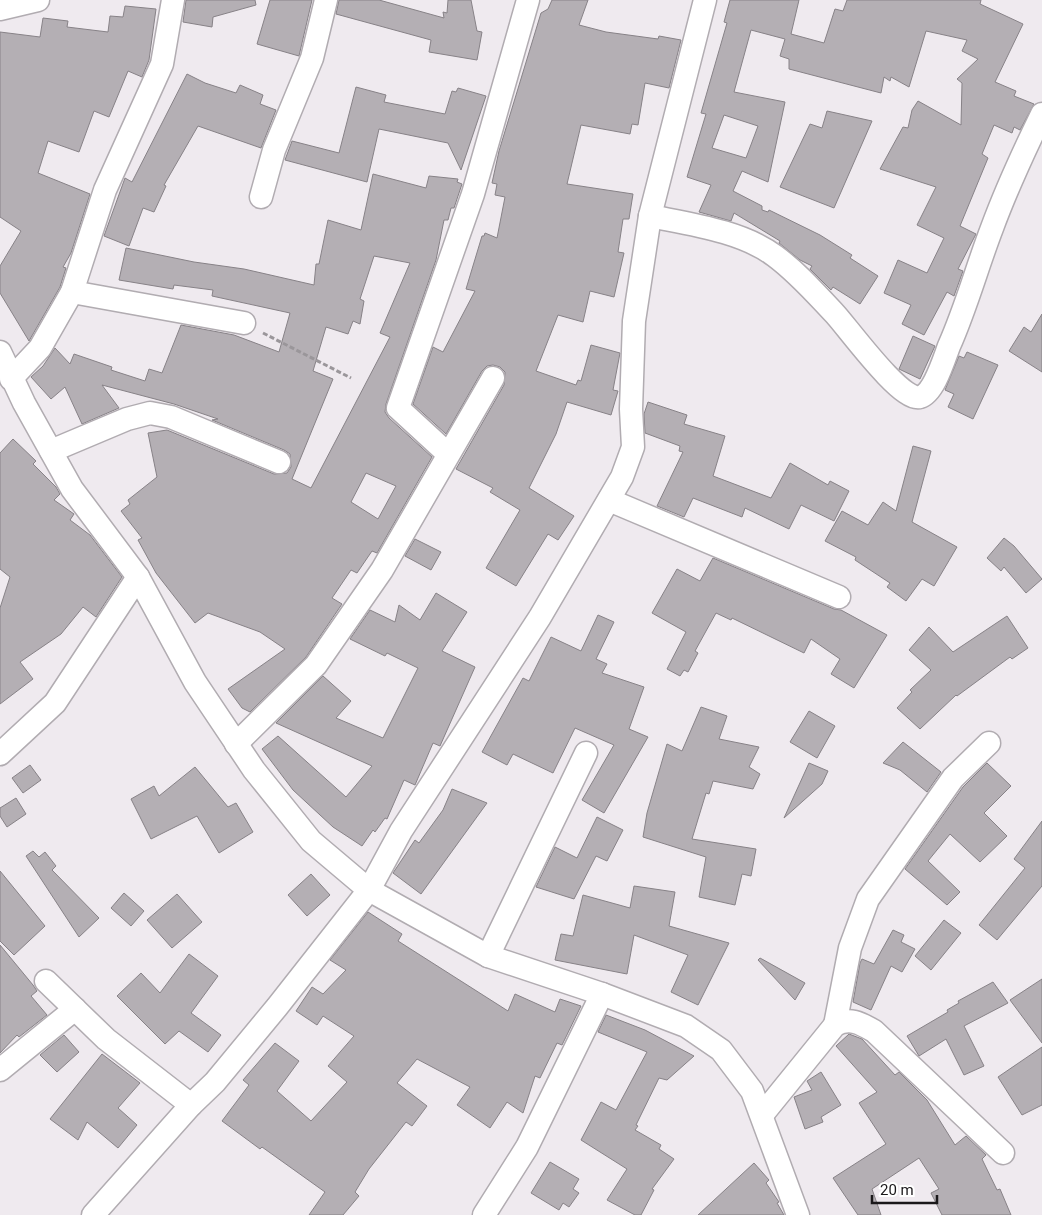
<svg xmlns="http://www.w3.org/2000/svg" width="1042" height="1215" viewBox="0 0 1042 1215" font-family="Roboto,sans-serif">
  <rect width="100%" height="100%" fill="#efeaef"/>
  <g fill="#b4afb4" stroke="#878287" fill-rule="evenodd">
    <path d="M186 0H255L256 5 213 17 212 27 183 22Z"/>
    <path d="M270 0H312L299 56 257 44Z"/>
    <path d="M339 0H379L444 18 443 12 447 13 448 0H471L477 31 482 32 477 60 429 52 431 40 336 14Z"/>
    <path d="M552 0H588L579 25 606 32 658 39 659 36 681 40 669 88 645 83 638 125 632 124 630 134 581 125 567 184 633 194 629 219H623L618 252 624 253 614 297 590 291 583 322 558 315 536 371 576 385 578 380 581 381 591 345 620 353 613 390 618 391 611 415 567 402 556 434 529 488 574 516 558 540 548 534 516 586 486 568 520 510 490 492 493 488 456 469 504 385 505 372 500 367 493 365 487 366 482 371 446 434 413 404 433 347 443 352 475 291 466 289 482 236H484L485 233 497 238 505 197 495 195 497 184 492 183 499 151 541 13 548 9Z"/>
    <path d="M730 0H799L791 34 824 43 835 9 843 11 847 0H981L980 4 1023 24 995 82 1016 91 1014 96 1034 104 1020 130 1014 127 1012 133 994 125 982 154 988 158 960 226 976 234 958 269 963 271 954 296 947 292 924 335 902 324 911 305 884 293 898 260 927 273 944 238 917 225 936 187 880 169 903 127 908 128 912 110 918 101 961 125 962 83 957 79 978 59 962 51 967 40 926 31 909 87 891 77 890 81 884 77 881 93 789 69V59L780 56 785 39 751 30 734 92 785 102 768 182 742 171 733 191 762 206V210L768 212 769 210 820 235 852 255 850 258 878 276 860 304 833 287 831 290 810 269 812 266 800 260 779 243 780 241 734 213 731 221 699 212 711 185 687 177 706 114 701 113 727 23 724 22ZM724 115 758 126 746 158 712 148Z"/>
    <path d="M125 6 156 9 149 60 142 77 128 71 109 117 94 111 79 152 48 141 38 173 90 194 71 253 63 267 66 268 60 287 29 341 0 293V266L21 231 0 217V32L40 37 43 18 68 21 67 27 108 32 110 16 123 17Z"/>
    <path d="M187 74 205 83 236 93 240 85 263 95 260 104 276 110 261 148 198 126 164 185 166 186 154 212 143 208 129 246 104 236 125 178 132 182Z"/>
    <path d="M356 87 386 95 384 102 445 114 452 91 456 92 458 88 486 96 461 170 448 143 379 129 367 182 285 160 292 141 339 153Z"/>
    <path d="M827 111 872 121 834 208 780 187 810 124 822 128Z"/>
    <path d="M373 174 426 188 429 176 458 179 457 182 462 184 454 208H451L448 220H444L436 260 386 404 385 412 389 418 432 457 377 553 372 551 357 573 351 570 332 598 342 604 306 657 250 712 242 708 228 689 285 649 260 632 208 613 195 623 156 573 138 540 142 538 121 511 130 504 128 500 157 477 148 433 167 430 274 474 287 473 291 467 290 454 284 450 212 420 218 419 174 404 102 385 119 408 82 424 65 387 51 399 31 377 43 366 55 348 70 364 74 354 112 367 111 370 145 381 149 369 162 373 181 325 234 335 279 352 290 313 212 296 213 290 174 285 173 289 119 280 126 248 194 262 244 269 314 285 316 264H319L328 220 361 230ZM374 256 410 263 380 333 390 337 311 488 292 479 333 379 313 371 326 327 348 334 353 321 360 324 364 301 360 299ZM366 473 396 486 378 519 351 502Z"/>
    <path d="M1042 314V372L1009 351 1024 327 1031 332Z"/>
    <path d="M913 336 935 346 920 379 899 369Z"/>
    <path d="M967 352 998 365 973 419 948 407 954 394 945 390 959 356 964 358Z"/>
    <path d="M648 402 687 415 684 424 725 436 713 476 771 498 790 463 828 485 830 481 849 491 834 521 801 505 789 529 745 508 742 517 693 498 684 517 657 506 683 452 679 451 680 446 645 433 644 414Z"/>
    <path d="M13 439 36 461 33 464 56 487 60 494 54 500 74 514 70 520 90 535 122 577 96 617 83 607 61 634 20 662 33 679 0 704V608L10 577 0 569V453Z"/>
    <path d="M913 446 931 451 912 522 957 547 934 586 922 579 906 601 887 587 890 583 855 560 856 557 825 541 842 511 868 525 883 502 896 511Z"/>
    <path d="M1004 538 1014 546 1042 579 1026 593 1004 567 1001 571 987 558Z"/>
    <path d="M415 539 441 552 431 570 405 556Z"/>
    <path d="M713 558 834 609 841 610 887 635 854 688 831 674 840 659 811 639 804 653 732 618 731 620 716 613 695 651 698 653 688 672 684 670 680 676 667 669 686 632 652 613 677 569 700 581Z"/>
    <path d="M436 593 467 612 442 651 475 667 440 746 433 743 415 785 404 780 387 819 385 818 375 832 373 830 362 846 333 827 293 790 262 749 278 736 346 797 372 766 276 723 323 676 351 701 336 718 383 738 418 668 387 653 385 656 350 639 370 610 395 622 399 605 420 620Z"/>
    <path d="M598 615 614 622 596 659 607 664 602 673 644 687 629 729 648 737 604 813 582 800 614 745 575 728 553 773 513 754 507 765 482 752 523 678 529 681 551 637 581 651Z"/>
    <path d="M1007 616 1028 648 1012 659 1010 657 957 696 956 695 920 729 897 708 912 692 910 690 931 670 909 650 929 627 953 652Z"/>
    <path d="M701 707 727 716 719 739 759 747 749 767 760 774 753 789 713 781 709 794 706 793 692 839 756 849 751 876 742 874 735 905 699 897 706 857 643 837 647 813 667 744 682 751Z"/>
    <path d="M809 711 835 726 817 758 790 742Z"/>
    <path d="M903 742 941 772 927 792 900 770 883 763Z"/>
    <path d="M809 763 828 771 822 784 784 818Z"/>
    <path d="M987 763 1011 786 984 813 1007 836 980 862 950 834 928 861 960 892 947 905 905 869 963 787Z"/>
    <path d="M30 765 41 780 23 793 12 778Z"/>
    <path d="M195 767 228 807 236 803 253 832 219 853 197 816 151 839 131 799 154 786 159 796Z"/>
    <path d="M452 789 487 803 421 894 393 873 415 840 419 843 443 810Z"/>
    <path d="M16 798 26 814 7 827 0 816V808Z"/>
    <path d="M597 817 623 830 607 861 596 856 574 899 536 887 555 847 577 858Z"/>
    <path d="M1042 821V886L997 940 979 925 1025 868 1014 859Z"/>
    <path d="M33 851 39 857 45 852 56 866 52 870 99 918 79 937 26 856Z"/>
    <path d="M0 871 45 926 14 955 0 941Z"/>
    <path d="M311 874 330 895 307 916 288 895Z"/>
    <path d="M634 886 675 892 669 926 729 943 698 1005 671 992 688 955 634 935 627 974 555 960 561 934 573 936 583 895 630 908Z"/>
    <path d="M124 893 144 911 131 926 111 908Z"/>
    <path d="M177 894 202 922 172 948 147 920Z"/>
    <path d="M368 912 402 934 398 941 508 1011 515 994 555 1012 560 999 581 1006 562 1045 557 1043 540 1078 535 1076 523 1113 507 1102 490 1128 457 1105 470 1087 417 1059 397 1083 427 1106 412 1126 406 1122 369 1169 355 1192 359 1196 343 1215H309L325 1192 262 1147 260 1149 222 1121 249 1085 243 1080 275 1043 299 1061 277 1091 311 1121 347 1082 328 1066 354 1036 323 1016 317 1025 296 1011 312 987 323 994 346 970 330 960Z"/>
    <path d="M944 920 961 933 931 970 915 956Z"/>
    <path d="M893 930 904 935 901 942 915 949 902 972 891 966 871 1010 853 1002 860 963 862 959 874 964Z"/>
    <path d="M0 945 33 985 37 991 31 996 47 1015 19 1037 17 1035 0 1053Z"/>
    <path d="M189 954 218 976 191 1013 221 1035 208 1052 179 1031 165 1044 117 996 141 973 160 993Z"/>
    <path d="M760 958 805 983 795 1000 758 960Z"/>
    <path d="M1042 979V1043L1010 1000Z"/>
    <path d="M993 982 1008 1003 964 1026 984 1066 964 1075 946 1039 919 1056 907 1036 948 1012 947 1010 959 1003 958 1001Z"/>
    <path d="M606 1015 645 1030 694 1056 667 1080 659 1078 636 1125 638 1126 635 1130 661 1145 659 1149 674 1159 652 1189 654 1190 641 1215H635L607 1200 627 1169 581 1140 601 1102 616 1110 647 1052 598 1032Z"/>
    <path d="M849 1034 862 1039 895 1075 899 1072 927 1100 955 1145 966 1136 986 1155 982 1159 997 1190 1000 1189 1011 1215H942L931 1193 939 1189 919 1158 872 1189 881 1215H858L833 1178 886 1144 859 1103 877 1092 836 1046Z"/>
    <path d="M64 1035 79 1052 57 1072 40 1055Z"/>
    <path d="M1042 1047V1105L1022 1115 998 1077Z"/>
    <path d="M102 1054 140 1083 118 1108 137 1125 118 1148 87 1122 78 1140 50 1119Z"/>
    <path d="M821 1072 841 1105 821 1117 823 1122 805 1129 794 1097 812 1090 807 1081Z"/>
    <path d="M550 1162 579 1179 573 1189 579 1193 569 1207 563 1203 559 1210 531 1193Z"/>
    <path d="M754 1163 769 1180 766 1183 779 1202 777 1203 784 1215H698Z"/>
  </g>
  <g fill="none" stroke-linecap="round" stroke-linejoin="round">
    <g stroke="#b1acb1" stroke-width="25">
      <g id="street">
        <path d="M0 9 38 0"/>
        <path d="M261 197 274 150 312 58 326 0"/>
        <path d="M650 216C689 224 742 231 775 256 798 273 816 294 835 314 848 328 902 403 920 397 934 393 944 359 949 346 966 308 977 267 992 228 1006 190 1024 151 1042 114"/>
        <path d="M72 292 244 323"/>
        <path d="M0 352 24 403 72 489 138 577 195 682 254 770 311 841 369 890 488 956 602 994 686 1026 721 1050 752 1091 798 1215"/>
        <path d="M11 379 40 348 72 292 105 190 162 64 173 0"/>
        <path d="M51 451 127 419 150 413 171 417 279 462"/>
        <path d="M448 454 398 408 473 194 528 0"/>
        <path d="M609 500 839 597"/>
        <path d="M236 744 316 665 382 570 493 378"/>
        <path d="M0 754 55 703 138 577"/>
        <path d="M488 956 586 753"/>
        <path d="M46 981 106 1039 191 1105"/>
        <path d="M835 1025 850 948 868 899 953 778 989 743"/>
        <path d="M0 1070 75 1009"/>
        <path d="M762 1115 835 1025C850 1017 860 1023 874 1031L1003 1153"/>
        <path d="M93 1215 191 1105 215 1082 277 1007 369 890 401 831 540 617 622 477 633 447 631 409 634 321 650 216 705 0"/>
        <path d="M484 1215 527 1147 602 994"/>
      </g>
    </g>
    <path stroke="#9a969a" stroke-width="3" stroke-dasharray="5 2.5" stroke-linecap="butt" d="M263 333 351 378"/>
    <use href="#street" stroke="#fff" stroke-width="22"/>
  </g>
  <path d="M872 1195v8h65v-8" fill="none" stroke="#1a181a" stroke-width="2.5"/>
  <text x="880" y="1195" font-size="15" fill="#1a181a" stroke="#ffffff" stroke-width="4" paint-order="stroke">20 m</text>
</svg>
